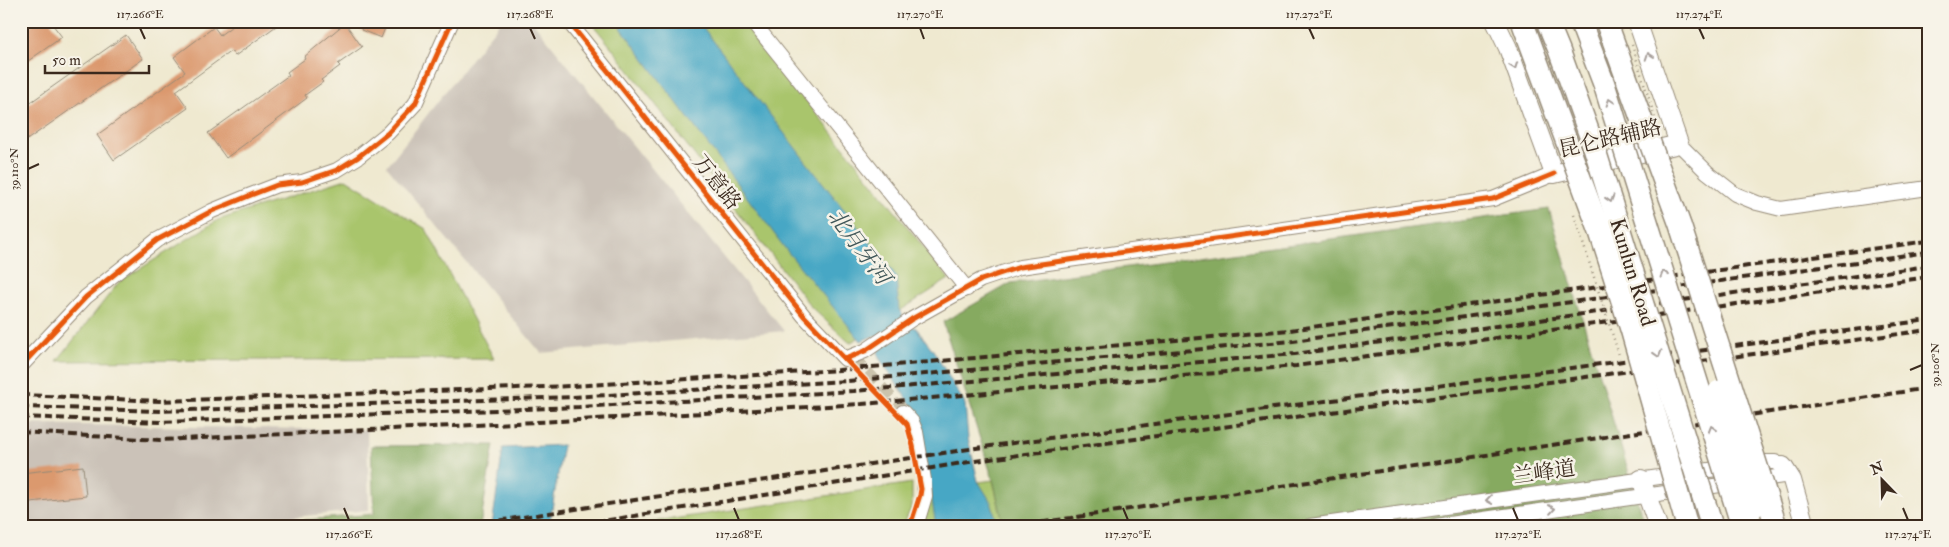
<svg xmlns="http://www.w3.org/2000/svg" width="1949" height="547" viewBox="0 0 1949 547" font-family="'IM FELL Double Pica','Noto Serif SC',serif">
  <rect width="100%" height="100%" fill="#f7f3e8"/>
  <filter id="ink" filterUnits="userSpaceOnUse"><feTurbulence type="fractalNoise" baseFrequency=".02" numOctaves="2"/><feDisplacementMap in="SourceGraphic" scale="10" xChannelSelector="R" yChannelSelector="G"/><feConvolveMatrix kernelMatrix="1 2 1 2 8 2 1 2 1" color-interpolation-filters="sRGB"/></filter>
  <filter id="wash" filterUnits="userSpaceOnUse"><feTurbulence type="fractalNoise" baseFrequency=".0096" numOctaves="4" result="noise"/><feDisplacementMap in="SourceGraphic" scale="20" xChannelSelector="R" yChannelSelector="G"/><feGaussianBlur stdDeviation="1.12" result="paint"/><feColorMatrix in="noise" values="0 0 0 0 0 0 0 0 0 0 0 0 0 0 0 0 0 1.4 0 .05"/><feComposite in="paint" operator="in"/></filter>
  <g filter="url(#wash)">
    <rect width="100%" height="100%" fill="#efe9d0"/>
    <g fill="#cbc2b8">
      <path d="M501 21H532L784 331 541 353 387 166Z"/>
      <path d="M21 424 367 430 369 510 198 526H21Z"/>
    </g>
    <g fill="#a9c56c" stroke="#727845">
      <path d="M590 21H743L949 279 850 343 812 308 616 53Z"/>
      <path d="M346 179 426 229 494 359 57 361 119 282 218 220Z"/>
      <path d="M993 480 1004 526H923L929 489Z"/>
      <path d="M912 483V506L903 526H626Z"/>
    </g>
    <g fill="#86aa60" stroke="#606a3f">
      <path d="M1549 209 1645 526H1004L993 480 943 322 1011 283Z"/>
      <path d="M494 445 480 526H238L374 514 371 446Z"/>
    </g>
    <g fill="#46a7c5" stroke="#406872">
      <path d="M616 21H698L804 159 891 269 896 276 899 310 911 326 916 328 933 350 965 404 968 438 978 481 991 502 998 526H936L919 417 879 358 876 335 861 341 787 251Z"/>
      <path d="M563 445 549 526H492L503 448Z"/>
    </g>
    <g id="blocks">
      <g fill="#db996e">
        <path d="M37 21H50L62 37 21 66V32Z"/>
        <path d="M239 21H283L235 56 231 51 176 91 188 108 114 160 97 135 185 72 174 57 214 27 220 35Z"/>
        <path d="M365 21H388L381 38 361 30Z"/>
        <path d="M345 23 362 47 338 64 340 66 321 80 323 82 305 95 307 98 226 158 208 133 289 75 287 72 305 59 304 57Z"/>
        <path d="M126 35 143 59 21 144V109Z"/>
        <path d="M83 466 86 496 21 503V473Z"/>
      </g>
    </g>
  </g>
  <g filter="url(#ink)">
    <use href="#blocks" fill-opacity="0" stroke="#958a77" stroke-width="1"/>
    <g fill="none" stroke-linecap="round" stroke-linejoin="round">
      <path stroke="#cbc3ac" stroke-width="14" stroke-dasharray="14 7" stroke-linecap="butt" d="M852 357 903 412"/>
      <g stroke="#958a77" stroke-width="16">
        <g id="minor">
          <path d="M568 21 804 316 845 359 865 351 912 319 981 280 1020 267 1493 199 1554 174"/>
          <path d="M752 21 967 289"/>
          <path d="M1679 144 1707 172 1735 194 1757 203 1781 209 1928 188"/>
          <path d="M21 366 86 297 157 240 212 211 251 195 277 185 302 182 337 170 358 157 388 133 415 104 452 21"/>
          <path d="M903 412 912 422 916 432 924 480 925 496 916 526"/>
          <path d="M1310 526 1766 462H1775L1783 466"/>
          <path d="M1435 526 1790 475"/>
        </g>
      </g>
      <g stroke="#958a77" stroke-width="20">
        <g id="major">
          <path d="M1495 21 1508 48 1554 174 1679 144 1637 21"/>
          <path d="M1783 466 1792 480 1805 526"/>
          <path d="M1641 479 1658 526"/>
        </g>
      </g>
      <g stroke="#958a77" stroke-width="24">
        <path id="highway" d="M1606 21 1646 132"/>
      </g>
      <use href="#minor" stroke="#fff" stroke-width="14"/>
      <use href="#major" stroke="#fff" stroke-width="18"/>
      <use href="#highway" stroke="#fff" stroke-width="21"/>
      <g stroke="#3b2a1e" stroke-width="4" stroke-dasharray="8 4" stroke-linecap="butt">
        <path d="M21 395 161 401 571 386 839 370 1290 330 1928 241"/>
        <path d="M21 407 161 411 573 397 847 381 1293 341 1928 252"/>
        <path d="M21 417 161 422 579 407 854 391 1295 354 1928 266"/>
        <path d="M21 432 160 440 579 420 862 404 1296 366 1928 277"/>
        <path d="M464 526 976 448 1928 320"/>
        <path d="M572 526 975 461 1928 330"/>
        <path d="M1018 526 1928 388"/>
      </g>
      <g stroke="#958a77" stroke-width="24" stroke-linecap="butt">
        <g id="highway-bridge">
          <path d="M1522 21 1600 232 1631 329 1687 526"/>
          <path d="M1547 21 1559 50 1594 147 1712 526"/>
          <path d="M1580 21 1604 84 1742 526"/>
          <path d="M1646 132 1680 225 1776 526"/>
          <path d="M1719 391 1752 509"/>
        </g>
      </g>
      <g stroke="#958a77" stroke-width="2.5" stroke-dasharray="1 4" stroke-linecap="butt">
        <path d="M1632 45 1655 118"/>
        <path d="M1574 215 1620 358"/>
      </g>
      <use href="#highway-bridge" stroke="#fff" stroke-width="21"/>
      <g stroke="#f7f3e8" stroke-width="8">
        <g id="cycleway">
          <path d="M568 21 804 316 907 424 913 446 921 489 920 495 910 526"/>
          <path d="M845 359 865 351 912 319 981 280 1020 267 1493 199 1554 174"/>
          <path d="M21 366 86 297 157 240 212 211 251 195 277 185 302 182 337 170 358 157 388 133 415 104 452 21"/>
        </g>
      </g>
      <use href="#cycleway" stroke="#e8590c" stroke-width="5"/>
    </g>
    <defs><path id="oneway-chevron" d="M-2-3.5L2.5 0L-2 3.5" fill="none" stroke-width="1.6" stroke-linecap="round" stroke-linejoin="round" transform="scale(1.25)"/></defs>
    <g stroke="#a79f9a">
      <use href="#oneway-chevron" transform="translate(1649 56) rotate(-109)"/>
      <use href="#oneway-chevron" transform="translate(1514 66) rotate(70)"/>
      <use href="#oneway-chevron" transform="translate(1610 102) rotate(-108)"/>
      <use href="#oneway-chevron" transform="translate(1610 199) rotate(73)"/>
      <use href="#oneway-chevron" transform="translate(1664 274) rotate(-107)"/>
      <use href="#oneway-chevron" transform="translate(1658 354) rotate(73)"/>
      <use href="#oneway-chevron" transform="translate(1712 429) rotate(-107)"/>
      <use href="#oneway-chevron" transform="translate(1489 500) rotate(172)"/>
      <use href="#oneway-chevron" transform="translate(1552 509) rotate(-8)"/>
    </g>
  </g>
  <path fill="none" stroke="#3b2a1e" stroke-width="2" d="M140 28 145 39M530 28 535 39M920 28 924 39M1309 28 1314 39M1699 28 1704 39M28 169 39 164M1910 370 1922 365M344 508 349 520M734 508 739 520M1123 508 1128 520M1513 508 1518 520M1903 508 1908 520"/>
  <g text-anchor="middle" stroke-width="5" stroke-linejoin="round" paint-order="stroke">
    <g font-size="21" fill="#3b2a1e" stroke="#f7f3e8">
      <text transform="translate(1610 138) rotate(-13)" y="7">昆仑路辅路</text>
      <text transform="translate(717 182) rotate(52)" y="7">万意路</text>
      <text transform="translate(1633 272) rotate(73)" y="7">Kunlun Road</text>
      <text transform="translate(1544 472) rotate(-8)" y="7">兰峰道</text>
    </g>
    <g font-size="22" font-style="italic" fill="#3f5658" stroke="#f7f3e8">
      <text transform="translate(860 246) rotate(53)" y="8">北月牙河</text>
    </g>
  </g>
  <rect width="1949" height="547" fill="none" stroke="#f7f3e8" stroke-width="55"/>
  <g transform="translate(1882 480) rotate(337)" stroke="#f7f3e8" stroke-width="4" paint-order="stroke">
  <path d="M0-4L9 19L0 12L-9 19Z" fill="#3b2a1e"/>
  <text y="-8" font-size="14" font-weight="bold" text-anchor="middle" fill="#3b2a1e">N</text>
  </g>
  <path d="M45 65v8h104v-8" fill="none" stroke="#3b2a1e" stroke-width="2.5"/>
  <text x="52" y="65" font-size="15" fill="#3b2a1e" stroke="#f7f3e8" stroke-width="4" paint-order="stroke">50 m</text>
  <rect x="28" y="28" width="1894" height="492" fill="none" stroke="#3b2a1e" stroke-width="2"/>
  <g font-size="12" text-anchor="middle" fill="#3b2a1e">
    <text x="140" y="18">117.266°E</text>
    <text x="530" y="18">117.268°E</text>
    <text x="920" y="18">117.270°E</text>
    <text x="1309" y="18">117.272°E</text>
    <text x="1699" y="18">117.274°E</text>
    <text transform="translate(14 169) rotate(-90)" y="4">39.110°N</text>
    <text transform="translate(1935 365) rotate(-90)" y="4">39.106°N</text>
    <text x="349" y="538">117.266°E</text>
    <text x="739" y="538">117.268°E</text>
    <text x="1128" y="538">117.270°E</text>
    <text x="1518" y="538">117.272°E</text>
    <text x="1908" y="538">117.274°E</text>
  </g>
</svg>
